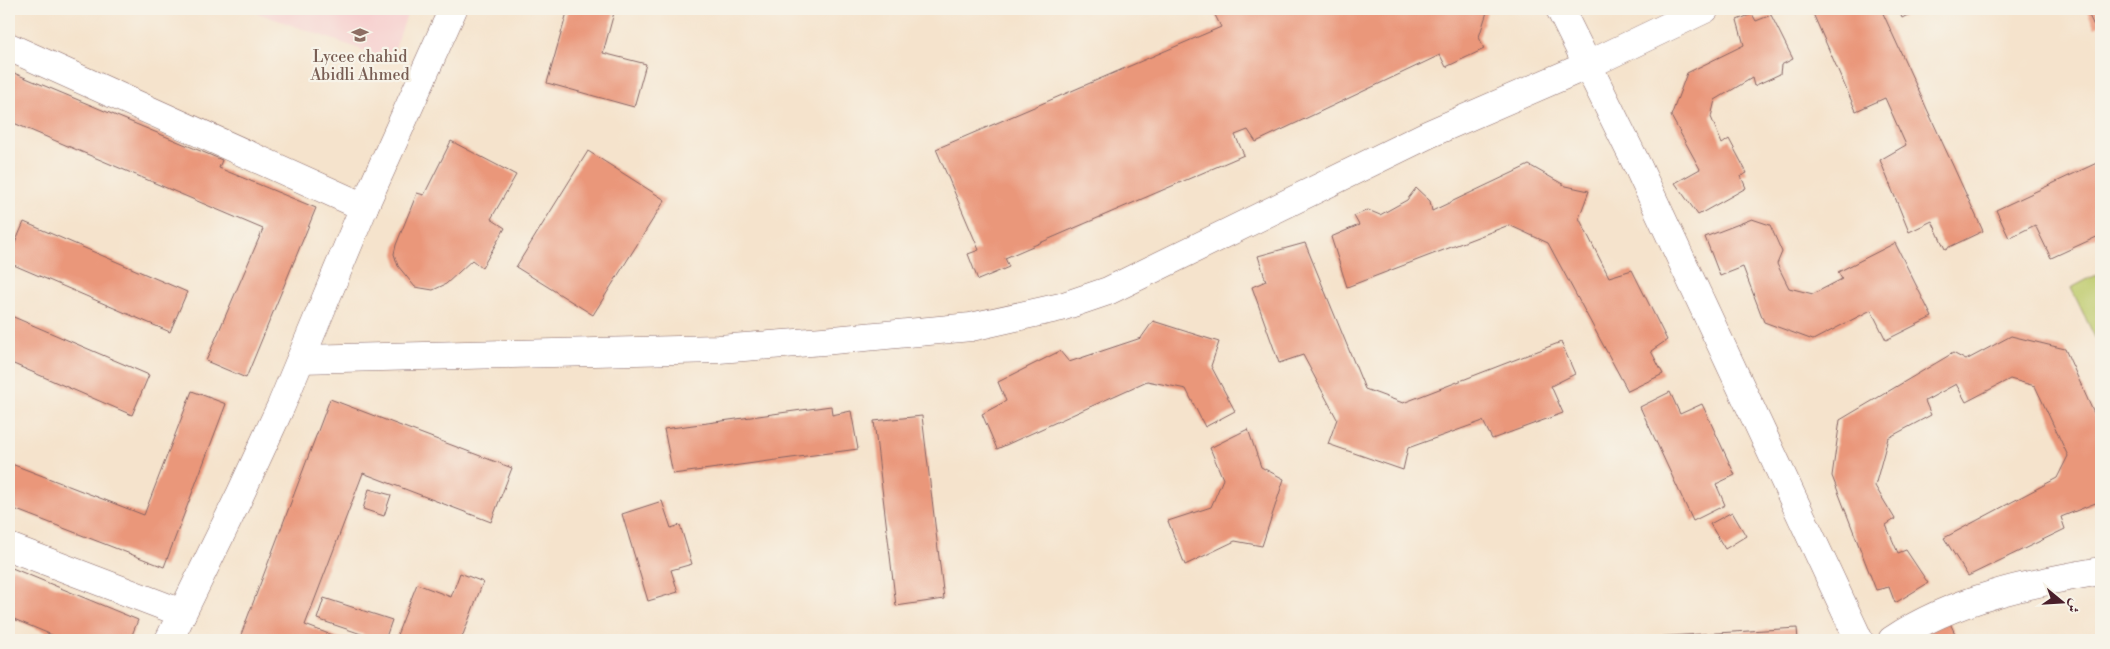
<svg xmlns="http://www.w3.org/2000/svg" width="2110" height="649" viewBox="0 0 2110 649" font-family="'Libre Bodoni',Amiri,serif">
  <rect width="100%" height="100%" fill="#f7f3e8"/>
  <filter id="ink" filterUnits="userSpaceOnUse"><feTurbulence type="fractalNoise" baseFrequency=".02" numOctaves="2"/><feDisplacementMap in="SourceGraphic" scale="10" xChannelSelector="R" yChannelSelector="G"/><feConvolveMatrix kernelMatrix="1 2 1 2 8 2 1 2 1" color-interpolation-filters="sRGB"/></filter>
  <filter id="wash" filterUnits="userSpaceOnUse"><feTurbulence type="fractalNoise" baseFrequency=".0096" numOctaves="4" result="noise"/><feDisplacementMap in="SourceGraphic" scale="20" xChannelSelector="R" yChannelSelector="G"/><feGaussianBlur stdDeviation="1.12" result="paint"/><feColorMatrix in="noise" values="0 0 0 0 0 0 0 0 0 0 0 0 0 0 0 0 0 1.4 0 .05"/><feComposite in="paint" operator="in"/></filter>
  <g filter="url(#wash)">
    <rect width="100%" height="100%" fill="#f5e3cc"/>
    <path fill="#f7d0cf" d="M246 9H409L391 60Z"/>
    <path fill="#beca6c" stroke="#84744c" d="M2101 272V350L2071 288Z"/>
    <g id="blocks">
      <g fill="#ea977a">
        <path d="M568 9H615L603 53 646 64 634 107 547 83Z"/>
        <path d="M1212 9H1488L1479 37 1484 49 1446 67 1440 55 1256 142 1248 130 1235 135 1244 155 1005 258 1009 267 978 280 968 254 979 250 936 149 1221 27Z"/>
        <path d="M1811 9H1881L1983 231 1945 249 1932 221 1909 232 1880 160 1906 145 1885 98 1856 111Z"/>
        <path d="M1898 9H1919L1902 18Z"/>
        <path d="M2086 9H2101V25L2095 28Z"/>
        <path d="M1752 14 1756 21 1771 15 1793 59 1781 65 1780 74 1754 86 1752 78 1715 100 1711 117 1722 144 1729 139 1747 173 1741 176 1746 188 1698 215 1675 183 1700 169 1671 116 1687 73 1744 45 1737 20Z"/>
        <path d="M9 71 222 160 219 168 316 208 246 378 206 361 263 229 9 121Z"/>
        <path d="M451 141 516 175 491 219 505 228 482 268 472 260 446 284 433 290 415 287 398 266 394 254 396 245 417 193 424 195Z"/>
        <path d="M588 151 665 200 593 315 516 267Z"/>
        <path d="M2101 161V235L2051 258 2035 225 2009 238 1996 210Z"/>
        <path d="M1529 165 1566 186 1589 191 1579 218 1609 277 1632 270 1667 340 1651 351 1663 374 1628 391 1548 243 1509 225 1347 287 1331 237 1359 225 1354 216 1368 210 1380 215 1407 200 1416 188 1430 201 1432 211Z"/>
        <path d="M1752 219 1770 225 1782 252 1777 264 1789 288 1813 294 1842 279 1838 272 1895 243 1932 317 1886 340 1871 310 1813 340 1764 322 1743 267 1720 276 1705 237Z"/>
        <path d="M24 222 187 292 170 332 9 263V257Z"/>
        <path d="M1305 243 1365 389 1403 403 1561 342 1575 374 1551 386 1563 413 1492 439 1483 421 1408 448 1403 470 1328 444 1337 419 1303 355 1279 363 1252 287 1266 281 1258 256Z"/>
        <path d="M9 315 149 375 132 415 9 362Z"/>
        <path d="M1153 321 1219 342 1211 366 1235 411 1205 427 1186 389 1147 381 997 449 982 414 1006 401 998 382 1060 351 1069 362 1141 338Z"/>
        <path d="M2011 336 2065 349 2101 429V492L2098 502 2061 517 2065 529 1968 576 1944 538 2057 478 2068 456 2035 386 2010 379 1966 402 1956 384 1925 401 1931 415 1888 438 1875 486 1895 519 1886 525 1898 553 1906 550 1928 583 1895 603 1889 587 1876 590 1832 476 1840 420 1953 353 1966 360Z"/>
        <path d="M192 391 226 404 164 567 9 507V463L144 515Z"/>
        <path d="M1670 392 1680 414 1702 404 1735 475 1716 484 1725 505 1693 521 1640 407Z"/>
        <path d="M330 399 512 468 491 522 363 473 305 625 345 640H239Z"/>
        <path d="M831 406 832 415 851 411 858 449 673 474 664 429Z"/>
        <path d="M922 416 944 599 896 606 874 421Z"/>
        <path d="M1248 429 1261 467 1284 479 1262 546 1235 541 1185 565 1168 521 1211 507 1223 479 1210 448Z"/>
        <path d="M369 489 391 495 384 516 363 509Z"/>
        <path d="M662 501 671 528 680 525 692 564 671 570 678 592 648 601 622 514Z"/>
        <path d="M1732 512 1746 536 1725 549 1710 524Z"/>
        <path d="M12 568 138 620 130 640H64L9 617V576Z"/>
        <path d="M460 573 483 582 461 640H395L417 584 451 597Z"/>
        <path d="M324 598 392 620 385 640H379L317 619Z"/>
        <path d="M1949 621 1958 640H1912Z"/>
        <path d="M1797 628 1798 640H1621V639Z"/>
      </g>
    </g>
  </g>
  <g filter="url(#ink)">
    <use href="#blocks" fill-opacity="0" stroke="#866463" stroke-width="1"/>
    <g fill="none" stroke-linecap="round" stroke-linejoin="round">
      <g stroke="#866463" stroke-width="29">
        <g id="minor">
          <path d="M1560 9 1638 167 1859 640"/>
          <path d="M9 47 364 207"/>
          <path d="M301 359 719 349 823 341 971 327 1061 307 1108 291 1429 134 1588 65 1705 9"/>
          <path d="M9 547 182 613"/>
          <path d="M1892 640C1953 599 2030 583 2101 571"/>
        </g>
      </g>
      <g stroke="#866463" stroke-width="29">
        <path id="tertiary" d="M169 640 239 497 281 406 364 207 453 9"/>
      </g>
      <use href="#minor" stroke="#fff" stroke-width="28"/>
      <use href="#tertiary" stroke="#fff" stroke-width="28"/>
    </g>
  </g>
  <defs>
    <g id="school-bare" transform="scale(1.35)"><path d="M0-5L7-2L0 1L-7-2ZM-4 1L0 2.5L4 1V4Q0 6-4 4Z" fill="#8d6e63" stroke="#f7f3e8" stroke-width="2.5" paint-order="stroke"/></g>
  </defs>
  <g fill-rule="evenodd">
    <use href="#school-bare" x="360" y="35"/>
  </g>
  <g text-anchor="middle" stroke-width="4.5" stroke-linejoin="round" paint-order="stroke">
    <g font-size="16" fill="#785e54" stroke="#f7f3e8">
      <text x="360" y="62">Lycee chahid<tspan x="360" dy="18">Abidli Ahmed</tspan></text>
    </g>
  </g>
  <rect width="2110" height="649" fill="none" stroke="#f7f3e8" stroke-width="30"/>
  <g transform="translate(2062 602) rotate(108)" stroke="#f7f3e8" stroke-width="4" paint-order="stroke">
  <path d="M0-4L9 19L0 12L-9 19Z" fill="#4a1f2b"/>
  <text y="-8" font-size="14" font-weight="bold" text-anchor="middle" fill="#4a1f2b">ش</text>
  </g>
</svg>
